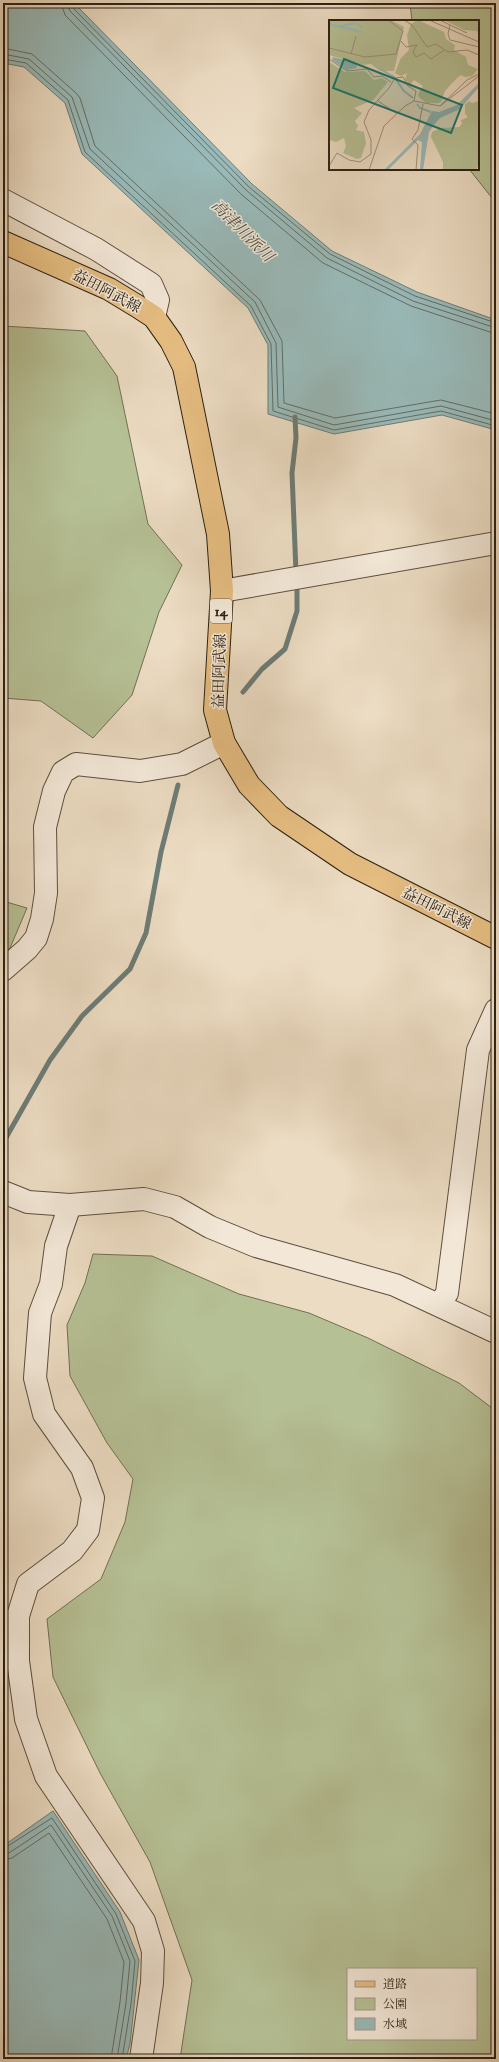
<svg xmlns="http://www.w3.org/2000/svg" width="499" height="2062" viewBox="0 0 499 2062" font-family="'IM FELL DW Pica','Noto Serif JP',serif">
  <rect width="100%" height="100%" fill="#ecdcc3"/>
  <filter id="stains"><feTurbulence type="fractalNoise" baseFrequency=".005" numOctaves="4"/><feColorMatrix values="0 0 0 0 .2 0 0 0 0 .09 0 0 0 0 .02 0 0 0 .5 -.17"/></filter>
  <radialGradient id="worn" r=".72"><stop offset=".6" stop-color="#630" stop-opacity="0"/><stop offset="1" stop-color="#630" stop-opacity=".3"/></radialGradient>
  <g fill="#b6c095" stroke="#717054" fill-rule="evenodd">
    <path d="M410 3H496V203L469 169H478V21H412Z"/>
    <path d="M3 326 85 331 117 376 148 524 182 565 159 612 132 695 93 738 41 701 3 698Z"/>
    <path d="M3 901 27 908 10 948 3 955Z"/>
    <path d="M93 1254 152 1256 239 1294 309 1313 368 1338 459 1383 496 1411V2059H180L192 1980 150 1862 100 1773 53 1677 47 1619 101 1579 125 1522 133 1479 107 1443 70 1376 67 1325 85 1283ZM348 1969H476V2039H348Z"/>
  </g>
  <g fill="#99bab9" stroke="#6d7c76">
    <path d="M3 3H74L252 184 332 251 417 292 496 320V430L442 415 334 434 268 414V345L248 308 82 154 65 103 24 67 3 63Z"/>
    <path d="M53 1811 120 1912 139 1960 130 2044 126 2059H3V1846Z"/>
  </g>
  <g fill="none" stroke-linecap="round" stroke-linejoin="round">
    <g stroke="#626d66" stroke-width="1">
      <path d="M61 3 65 15 242 195 323 263 411 306 496 334"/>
      <path d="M67 3 70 11 246 190 327 258 413 301 496 328"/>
      <path d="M72 3 73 8 249 187 330 254 415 296 496 323"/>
      <path d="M3 48 32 54 76 93 80 98 95 146 260 300 282 341 284 403 335 418 441 400 496 414"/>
      <path d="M3 54 29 59 72 97 90 149 255 302 276 343 278 407 334 425 441 406 496 421"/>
      <path d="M3 59 26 63 68 100 85 152 251 306 271 344 273 411 334 430 441 411 496 426"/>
      <path d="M3 1849 52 1818 116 1914 135 1961 131 2004 122 2059"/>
      <path d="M3 1854 9 1853 51 1825 112 1916 130 1961 126 2003 117 2059"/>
      <path d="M3 1860 12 1858 49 1833 107 1919 124 1962 120 2002 111 2059"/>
    </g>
    <g stroke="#6d7c76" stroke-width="5">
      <path d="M295 417 296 438 292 473 296 572"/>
      <path d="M243 692 262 669 285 649 297 611V582"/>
      <path d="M3 1143 50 1060 82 1016 130 969 146 933 161 852 178 785"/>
    </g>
    <g stroke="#5c4f3e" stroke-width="24">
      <g id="minor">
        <path d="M3 200 96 249 151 284 158 300 154 317"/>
        <path d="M222 591 496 543"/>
        <path d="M3 970 27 949 36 938 42 919 46 893 45 827 54 791 63 772 76 764 140 771 182 764 224 743"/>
        <path d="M3 1192 28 1202 70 1205 144 1199 175 1207 210 1227 256 1246 395 1285 496 1332"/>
        <path d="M70 1205 56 1246 51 1284 40 1313 35 1378 44 1414 82 1468 93 1498 88 1530 72 1551 28 1584 18 1616V1661L26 1719 46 1776 144 1921 153 1951 152 1983 141 2059"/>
        <path d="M439 1305 447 1293 478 1050 496 1010"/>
      </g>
    </g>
    <g stroke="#2c2012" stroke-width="24">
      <path id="major" d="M3 242 109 289 137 306 154 317 171 341 184 367 218 534 222 591 215 710 224 743 249 785 279 816 350 864 496 938"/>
    </g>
    <use href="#minor" stroke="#f3e8d8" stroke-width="22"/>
    <use href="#major" stroke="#e6be82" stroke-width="22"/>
  </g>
  <g text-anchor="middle" stroke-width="3" stroke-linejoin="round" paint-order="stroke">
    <rect fill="#f3e8d8" stroke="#685c4d" stroke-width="1" x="210" y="599" width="22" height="24" rx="3"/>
    <g font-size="14" font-weight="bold" fill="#2c2012">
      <text x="221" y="616">14</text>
    </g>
    <g font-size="15" fill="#2c2012" stroke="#f3e8d8">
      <text transform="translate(107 291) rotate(28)" y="5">益田阿武線</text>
      <text transform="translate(219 671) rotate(-88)" y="5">益田阿武線</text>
      <text transform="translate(437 908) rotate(27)" y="5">益田阿武線</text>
    </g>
    <g font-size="16" font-style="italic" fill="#4d4e44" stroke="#f3e8d8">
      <text transform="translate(243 230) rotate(45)" y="6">高津川派川</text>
    </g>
  </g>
  <g transform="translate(329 20)">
    <rect width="150" height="150" fill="#ecdcc3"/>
    <path d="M0 0H62L75 7 65 51H51L42 44 35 45 0 35ZM89 0 115 12 117 19 126 25 125 30 137 37 139 45 149 49 143 56 136 57 132 55 128 58 116 71 112 82 109 83H97L90 77 89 74 94 66 85 60 80 66 76 59 78 53 72 56 66 53 72 38 80 30 78 15 82 4ZM115 0H150V15L148 11 135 10ZM0 42 16 52 36 51 45 60 53 58 59 62 44 80 25 88 33 93 26 101 29 106 27 110 35 112 37 123 32 138 28 139 14 133 17 126 15 118 7 122 0 120ZM140 81 143 83 150 81V144L147 150H114V142L102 117 103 112 112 108 130 107 133 104 132 100 139 97 136 94V85Z" fill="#b6c095"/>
    <path d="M4 37 27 43 28 48 18 50 3 40ZM150 63V67L131 89 111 98 104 106 100 112 94 150H91L93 122 89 120 59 150H55L91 114 103 91 110 92 128 85Z" fill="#99bab9"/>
    <path fill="none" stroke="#99bab9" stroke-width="2" d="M0 4 32 12M11 6 26 3 33 7M51 49 65 57 75 71 84 78M88 84 91 88 102 92"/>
    <path fill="none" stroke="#9f917c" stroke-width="1" d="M75 0 83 5 98 27 107 24 119 32 138 30 150 35M100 0 150 22M111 0 121 5 119 14 121 20 150 27M121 5 138 13M72 21 77 27 88 25 84 32 87 37 95 33 102 39 115 30M0 28 36 37 67 34 74 11 59 0M22 34 27 16M0 39 18 51 38 49 45 57 53 56 62 62M49 81 67 93M111 86 150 56M0 146 8 133 20 140 31 142 42 134V120L35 102 40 90 60 68 66 58 74 57 79 66 87 71 85 81M40 150 55 106 76 86 85 81 111 86 138 60 150 54M87 150 89 125 83 119 89 110 94 84"/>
    <path fill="#0f766e" fill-opacity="0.15" stroke="#0f766e" stroke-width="2" d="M15 39 133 85 122 113 4 68Z"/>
    <rect width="150" height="150" fill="none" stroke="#2c2012" stroke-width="2"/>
  </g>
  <rect width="499" height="2062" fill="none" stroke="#ecdcc3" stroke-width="16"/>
  <rect x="4" y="4" width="491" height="2054" fill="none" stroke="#2c2012" stroke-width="2"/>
  <rect x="8" y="8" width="483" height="2046" fill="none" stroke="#2c2012"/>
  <rect x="347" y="1968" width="130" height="72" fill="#f3e8d8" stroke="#a39889"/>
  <rect x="355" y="1981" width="20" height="6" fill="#e6be82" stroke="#a39889"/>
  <text x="383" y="1988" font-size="12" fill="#2c2012">道路</text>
  <rect x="355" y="1998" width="20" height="12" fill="#b6c095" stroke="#a39889"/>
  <text x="383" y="2008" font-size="12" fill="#2c2012">公園</text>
  <rect x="355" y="2018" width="20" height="12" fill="#99bab9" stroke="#a39889"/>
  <text x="383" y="2028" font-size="12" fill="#2c2012">水域</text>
  <rect width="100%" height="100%" filter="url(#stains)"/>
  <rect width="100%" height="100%" fill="url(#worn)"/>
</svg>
